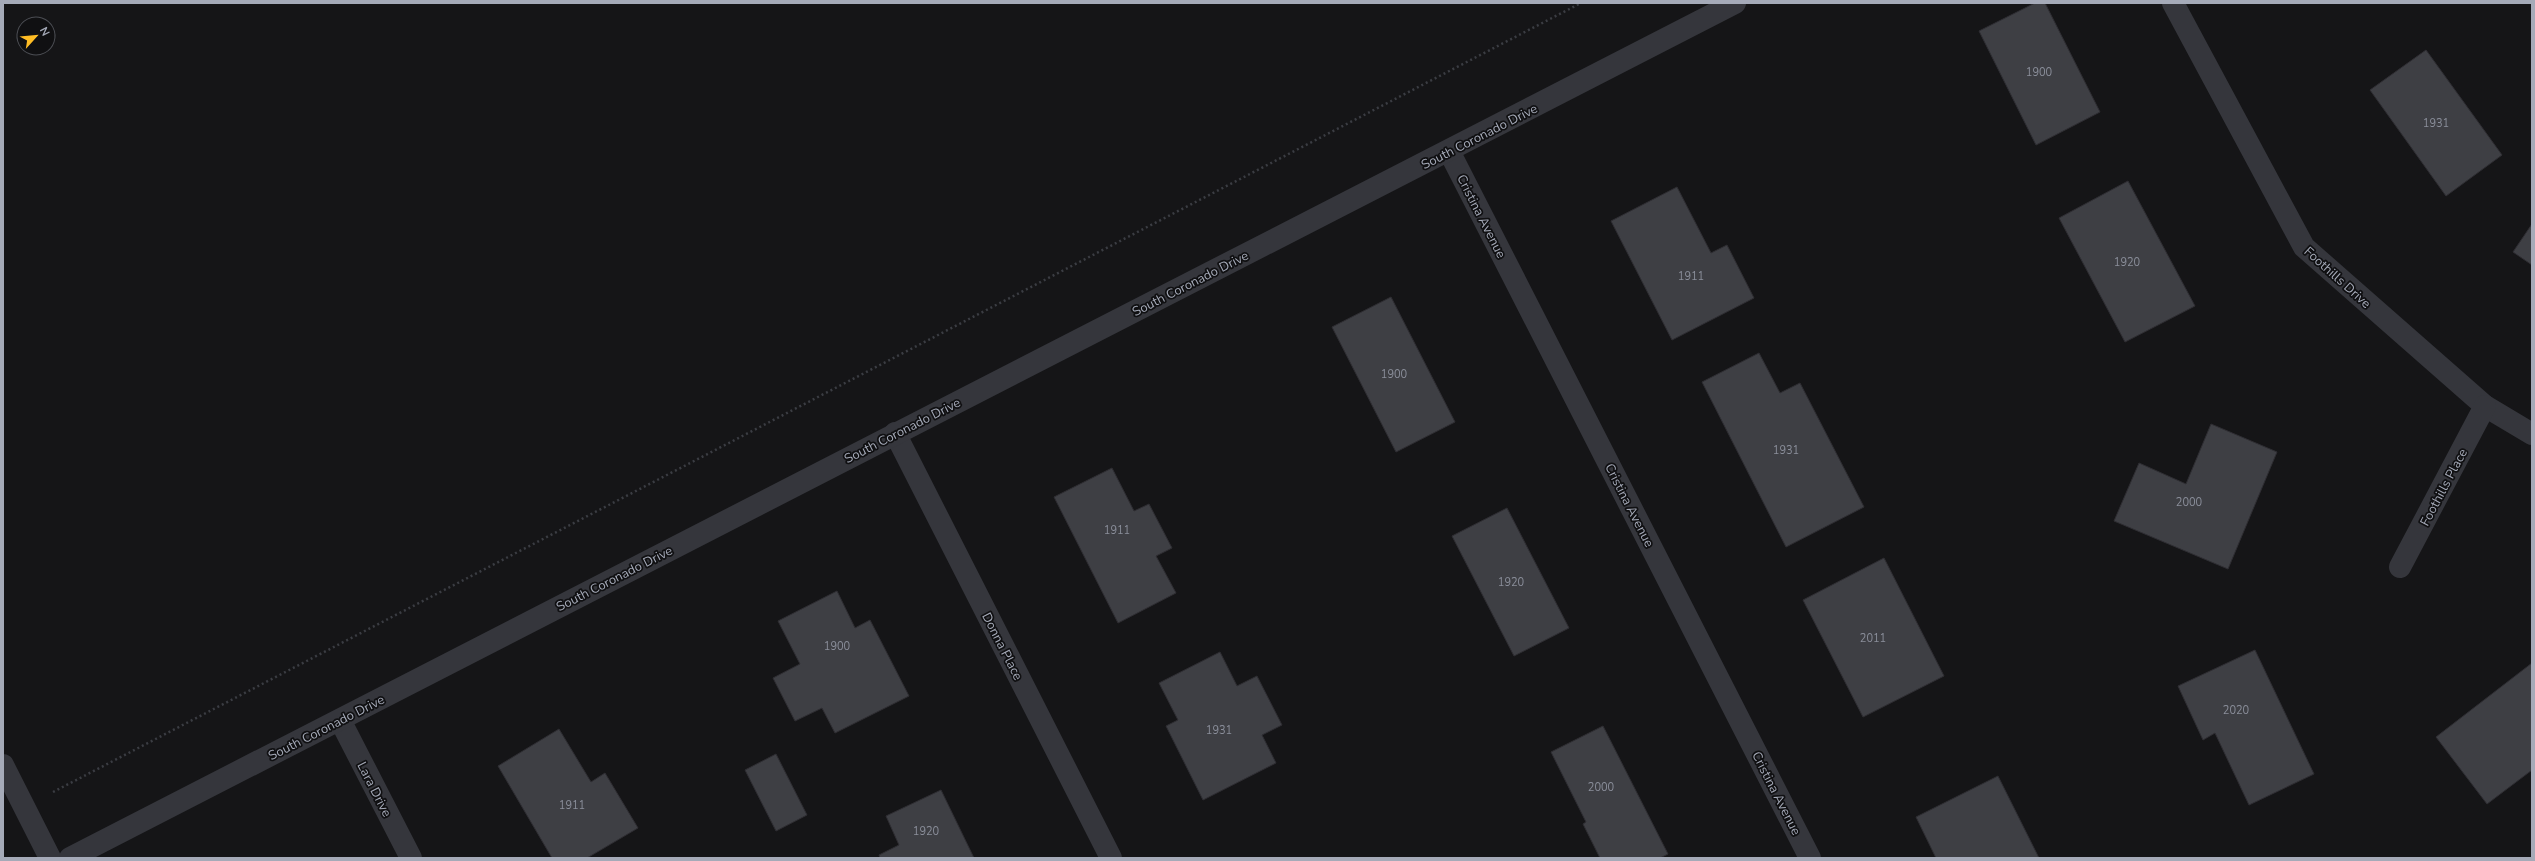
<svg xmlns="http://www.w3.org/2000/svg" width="2535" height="861" viewBox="0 0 2535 861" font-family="'Nunito Sans',sans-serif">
  <rect width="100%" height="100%" fill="#151517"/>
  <g fill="#3e3f44" stroke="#2f2e33">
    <path d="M2035 3H2045L2100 112 2036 145 1979 31Z"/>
    <path d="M2426 50 2502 155 2446 196 2370 90Z"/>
    <path d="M2128 181 2195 306 2125 342 2059 218Z"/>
    <path d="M1677 187 1711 253 1727 245 1754 298 1672 340 1611 221Z"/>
    <path d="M2532 224V265L2513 252Z"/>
    <path d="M1391 297 1455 422 1396 452 1332 327Z"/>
    <path d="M1759 353 1780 393 1800 383 1864 507 1786 547 1702 382Z"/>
    <path d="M2211 424 2277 452 2228 569 2114 521 2139 463 2186 484Z"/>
    <path d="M1112 468 1134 511 1149 504 1172 548 1156 556 1176 593 1118 623 1054 497Z"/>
    <path d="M1507 508 1569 628 1514 656 1452 536Z"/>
    <path d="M1884 558 1944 676 1863 717 1803 600Z"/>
    <path d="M837 591 855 628 870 620 909 696 835 733 822 708 795 721 773 678 800 664 778 621Z"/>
    <path d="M2255 650 2314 774 2249 805 2215 733 2203 740 2178 686Z"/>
    <path d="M1220 652 1237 686 1257 676 1282 725 1262 735 1276 763 1203 800 1166 726 1178 720 1159 683Z"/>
    <path d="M2532 663V770L2487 804 2436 737Z"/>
    <path d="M1603 726 1668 854 1660 858H1600L1583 824 1586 822 1551 752Z"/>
    <path d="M559 729 591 782 605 773 638 828 587 858H552L498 766Z"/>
    <path d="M776 754 807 815 776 831 745 770Z"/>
    <path d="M1998 776 2039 858H1936L1916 817Z"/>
    <path d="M941 790 974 858H880L879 855 899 845 886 816Z"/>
  </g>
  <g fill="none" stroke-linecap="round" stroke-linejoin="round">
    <path stroke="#3b3d43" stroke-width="2.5" stroke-dasharray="2 3" stroke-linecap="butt" d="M53 792 1581 3"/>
    <g stroke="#35363c" stroke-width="22">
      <path d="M2173 3 2304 247 2485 406 2532 434"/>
      <path d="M1449 151 1810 858"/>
      <path d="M895 433 1111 858"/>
      <path d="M2400 567 2485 406"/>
      <path d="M340 720 411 858"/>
      <path d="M3 765 50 858"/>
      <path d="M70 858 1735 3"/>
    </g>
  </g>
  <g text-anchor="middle" stroke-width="3.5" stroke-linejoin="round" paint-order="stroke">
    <g font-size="11" fill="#8b8f9b">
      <text x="2039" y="76">1900</text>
      <text x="2436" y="127">1931</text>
      <text x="2127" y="266">1920</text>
      <text x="1691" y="280">1911</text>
      <text x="1394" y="378">1900</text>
      <text x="1786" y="454">1931</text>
      <text x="2189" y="506">2000</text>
      <text x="1117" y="534">1911</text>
      <text x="1511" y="586">1920</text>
      <text x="1873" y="642">2011</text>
      <text x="837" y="650">1900</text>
      <text x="2236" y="714">2020</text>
      <text x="1219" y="734">1931</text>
      <text x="1601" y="791">2000</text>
      <text x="572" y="809">1911</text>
      <text x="926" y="835">1920</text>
    </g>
    <g font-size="13" fill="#a5aab8" stroke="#101012">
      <text transform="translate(1479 136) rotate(-27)" y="5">South Coronado Drive</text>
      <text transform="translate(1482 216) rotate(63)" y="5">Cristina Avenue</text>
      <text transform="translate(2338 277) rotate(42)" y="5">Foothills Drive</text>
      <text transform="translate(1190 283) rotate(-27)" y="5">South Coronado Drive</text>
      <text transform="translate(902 430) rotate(-27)" y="5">South Coronado Drive</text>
      <text transform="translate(2443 487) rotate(-62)" y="5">Foothills Place</text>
      <text transform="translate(1630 505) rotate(63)" y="5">Cristina Avenue</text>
      <text transform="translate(614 578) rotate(-27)" y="5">South Coronado Drive</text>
      <text transform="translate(1003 646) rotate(63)" y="5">Donna Place</text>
      <text transform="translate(326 727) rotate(-27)" y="5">South Coronado Drive</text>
      <text transform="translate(375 789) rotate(63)" y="5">Lara Drive</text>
      <text transform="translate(1777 793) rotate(63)" y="5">Cristina Avenue</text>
    </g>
  </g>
  <rect width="2535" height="861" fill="none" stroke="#a5aab8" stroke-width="8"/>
  <g transform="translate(36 36) rotate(63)"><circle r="19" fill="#101012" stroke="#4c4e54"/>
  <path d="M0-3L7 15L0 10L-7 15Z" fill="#ffbd24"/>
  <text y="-6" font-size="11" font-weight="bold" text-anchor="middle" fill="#a5aab8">N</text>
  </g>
</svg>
